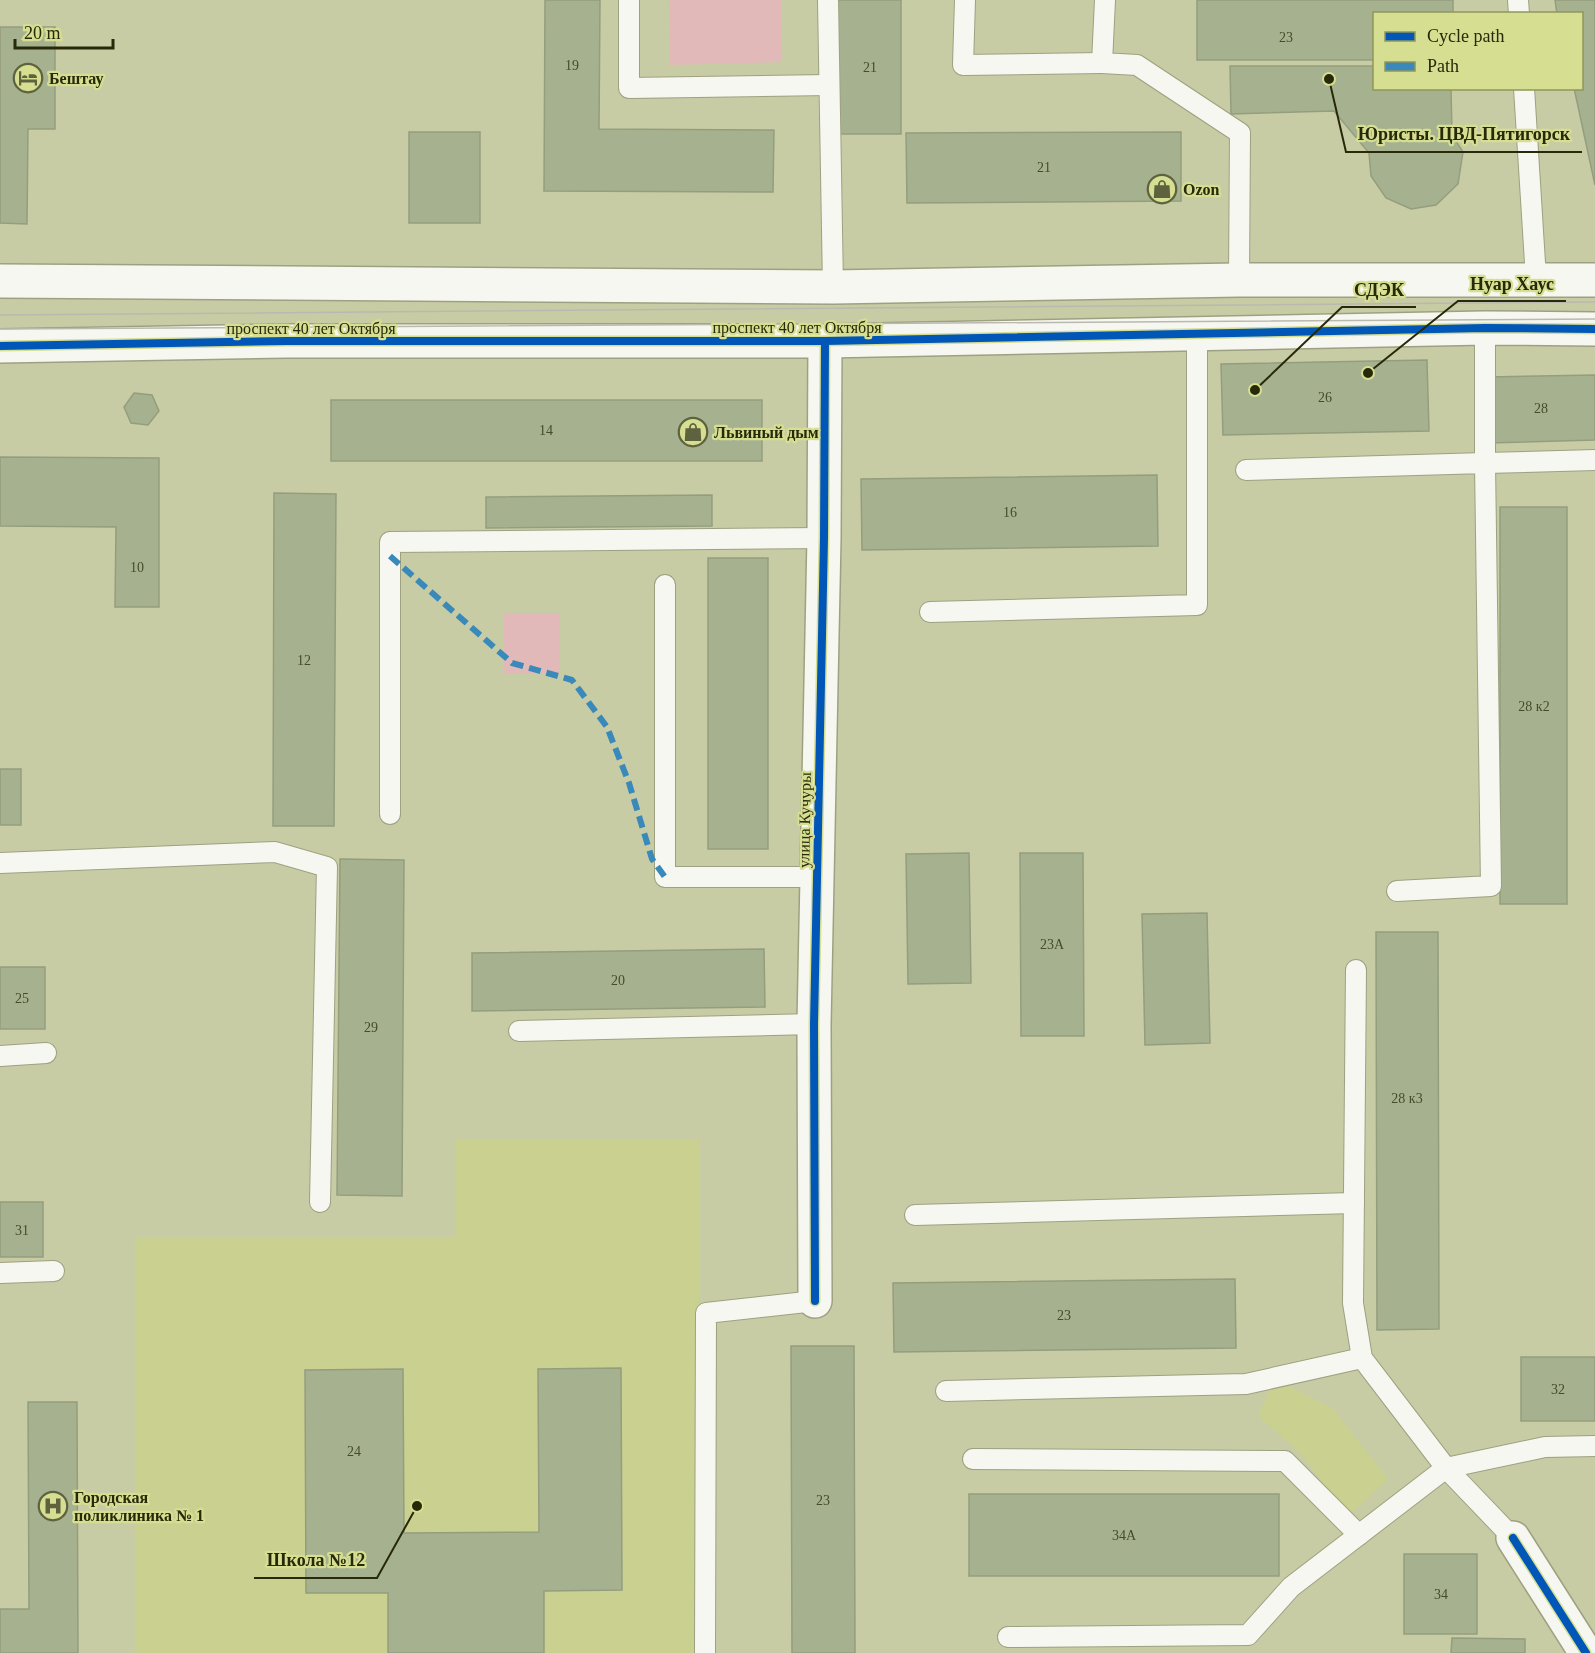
<svg xmlns="http://www.w3.org/2000/svg" width="1595" height="1653" viewBox="0 0 1595 1653" font-family="'Times New Roman',serif">
  <rect width="100%" height="100%" fill="#c8cca4"/>
  <g fill="#cad090">
    <path d="M456 1140H699V1653H135V1237H455Z"/>
    <path d="M1275 1379 1333 1409 1388 1479 1347 1517 1301 1453 1258 1416Z"/>
  </g>
  <g fill="#e2b9b9">
    <path d="M669 0H781L782 62 670 65Z"/>
    <rect x="504" y="613" width="56" height="61"/>
  </g>
  <g fill="#a6b28f" stroke="#949d7e" stroke-width="1.5">
    <path d="M545 0H600L599 129 774 130 773 192 544 191Z"/>
    <rect x="838" y="0" width="63" height="134"/>
    <path d="M1197 0H1453V14H1374V60H1197Z"/>
    <path d="M1555 0H1595V185L1574 88H1582V14H1557Z"/>
    <path d="M0 27H55V129H28L27 224 0 223Z"/>
    <path d="M1230 66H1374V88H1451L1452 135 1463 152 1458 184 1436 205 1411 209 1386 198 1371 176 1369 153 1334 111 1231 114Z"/>
    <rect x="409" y="132" width="71" height="91"/>
    <path d="M1181 132V201L907 203 906 133Z"/>
    <path d="M1427 360 1429 431 1223 435 1221 364Z"/>
    <path d="M1595 375V440L1488 443 1487 377Z"/>
    <path d="M134 393 152 395 159 411 148 425 131 423 124 407Z"/>
    <rect x="331" y="400" width="431" height="61"/>
    <path d="M0 457 159 458V607H115L116 527 0 526Z"/>
    <path d="M1157 475 1158 546 862 550 861 479Z"/>
    <path d="M274 493 336 494 334 826H273Z"/>
    <path d="M712 495V526L486 528V497Z"/>
    <rect x="1500" y="507" width="67" height="397"/>
    <rect x="708" y="558" width="60" height="291"/>
    <rect x="0" y="769" width="21" height="56"/>
    <path d="M969 853 971 983 908 984 906 854Z"/>
    <path d="M1020 853H1083L1084 1036H1021Z"/>
    <path d="M340 859 404 860 402 1196 337 1195Z"/>
    <path d="M1207 913 1210 1043 1145 1045 1142 914Z"/>
    <path d="M1376 932H1438L1439 1329 1377 1330Z"/>
    <path d="M764 949 765 1007 472 1011V953Z"/>
    <rect x="0" y="967" width="45" height="62"/>
    <rect x="0" y="1202" width="43" height="55"/>
    <path d="M1235 1279 1236 1348 894 1352 893 1283Z"/>
    <path d="M791 1346H854L855 1653H792Z"/>
    <rect x="1521" y="1357" width="74" height="64"/>
    <path d="M621 1368 622 1590 544 1591V1653H388V1593H306L305 1370 403 1369 404 1533 539 1532 538 1369Z"/>
    <path d="M28 1402H77L78 1653H0V1609H29Z"/>
    <rect x="969" y="1494" width="310" height="82"/>
    <rect x="1404" y="1554" width="73" height="80"/>
    <path d="M1452 1638 1525 1639V1653H1451Z"/>
  </g>
  <g fill="none" stroke-linecap="round" stroke-linejoin="round">
    <g stroke="#9ea181" stroke-width="22">
      <g id="service">
        <path d="M629 0V88L828 85"/>
        <path d="M828 0 833 287"/>
        <path d="M965 0 963 65 1102 63"/>
        <path d="M1105 0 1102 63 1137 65 1240 133 1239 280"/>
        <path d="M1518 0 1519 14"/>
        <path d="M1524 88 1536 279"/>
        <path d="M1485 328V463L1595 460"/>
        <path d="M1246 470 1485 463 1491 886 1397 891"/>
        <path d="M665 585V877H816"/>
        <path d="M930 612 1197 605V334"/>
        <path d="M390 814V542L824 538"/>
        <path d="M0 863 275 852 327 867 320 1202"/>
        <path d="M1356 970 1353 1303 1362 1358 1446 1468 1545 1447 1595 1446"/>
        <path d="M519 1031 814 1024"/>
        <path d="M0 1056 46 1053"/>
        <path d="M915 1215 1354 1203"/>
        <path d="M0 1273 54 1271"/>
        <path d="M946 1391 1246 1384 1362 1358"/>
        <path d="M973 1459 1285 1461 1359 1535"/>
        <path d="M1008 1637 1248 1635 1291 1587 1446 1468 1513 1538"/>
        <path d="M705 1653 706 1313 815 1301"/>
      </g>
    </g>
    <g stroke="#9ea181" stroke-width="36">
      <g id="minor">
        <path d="M815 1301 814 1024 824 538 825 341"/>
        <path d="M1513 1538 1586 1653"/>
      </g>
    </g>
    <g stroke="#9ea181" stroke-width="36">
      <g id="tertiary">
        <path d="M0 281 833 287 1239 280H1595"/>
        <path d="M0 346 287 341H825L1485 328 1595 329"/>
      </g>
    </g>
    <use href="#service" stroke="#f7f7f1" stroke-width="20"/>
    <use href="#minor" stroke="#f7f7f1" stroke-width="33"/>
    <use href="#tertiary" stroke="#f7f7f1" stroke-width="33"/>
    <g stroke="#b9b9af" stroke-width="1.5">
      <path d="M0 315 1595 302"/>
      <path d="M0 329 1595 319"/>
    </g>
    <path stroke="#3989ba" stroke-width="6" stroke-dasharray="12 6" stroke-linecap="butt" d="M390 556 512 663 572 680 607 727 629 783 652 859 665 877"/>
    <g stroke="#d6de92" stroke-width="11">
      <g id="cycleway">
        <path d="M0 346 287 341H825L1485 328 1595 329"/>
        <path d="M815 1301 814 1024 824 538 825 341"/>
        <path d="M1513 1538 1586 1653"/>
      </g>
    </g>
    <use href="#cycleway" stroke="#0057b8" stroke-width="8"/>
  </g>
  <defs>
    <g id="hotel-ring" transform="scale(1.5)"><circle r="9.5" fill="#d6de92" stroke="#5f623f" stroke-width="1.5"/><path d="M-6-4.5h1.5V1H6V5H4.5V3h-9V5H-6ZM-4 0a1.8 1.8 0 1 1 3.6 0ZM.5 0V-2.5h3Q6-2.5 6 0Z" fill="#5f623f"/></g>
    <g id="shop-ring" transform="scale(1.5)"><circle r="9.5" fill="#d6de92" stroke="#5f623f" stroke-width="1.5"/><path d="M-5-2.5h2.3a2.7 3.5 0 0 1 5.4 0H5L5.5 6h-11ZM-1.5-2.5h3a1.5 2.3 0 0 0-3 0Z" fill="#5f623f"/></g>
    <g id="hospital-ring" transform="scale(1.5)"><circle r="9.5" fill="#d6de92" stroke="#5f623f" stroke-width="1.5"/><path d="M-5-5h3v3.5h4V-5h3V5h-3V1.5h-4V5h-3Z" fill="#5f623f"/></g>
  </defs>
  <g fill-rule="evenodd">
    <use href="#hotel-ring" x="28" y="78"/>
    <use href="#shop-ring" x="1162" y="189"/>
    <use href="#shop-ring" x="693" y="432"/>
    <use href="#hospital-ring" x="53" y="1506"/>
  </g>
  <g text-anchor="middle" stroke-width="4.5" stroke-linejoin="round" paint-order="stroke">
    <g font-size="14" fill="#474b2a">
      <text x="1286" y="42">23</text>
      <text x="572" y="70">19</text>
      <text x="870" y="72">21</text>
      <text x="1044" y="172">21</text>
      <text x="1325" y="402">26</text>
      <text x="1541" y="413">28</text>
      <text x="546" y="435">14</text>
      <text x="1010" y="517">16</text>
      <text x="137" y="572">10</text>
      <text x="304" y="665">12</text>
      <text x="1534" y="711">28 к2</text>
      <text x="1052" y="949">23А</text>
      <text x="618" y="985">20</text>
      <text x="22" y="1003">25</text>
      <text x="371" y="1032">29</text>
      <text x="1407" y="1103">28 к3</text>
      <text x="22" y="1235">31</text>
      <text x="1064" y="1320">23</text>
      <text x="1558" y="1394">32</text>
      <text x="354" y="1456">24</text>
      <text x="823" y="1505">23</text>
      <text x="1124" y="1540">34А</text>
      <text x="1441" y="1599">34</text>
    </g>
    <g font-size="16" font-weight="bold" fill="#272909" stroke="#d6de92" text-anchor="start">
      <text x="49" y="84">Бештау</text>
      <text x="1183" y="195">Ozon</text>
      <text x="714" y="438">Львиный дым</text>
      <text x="74" y="1503">Городская<tspan x="74" dy="18">поликлиника № 1</tspan></text>
    </g>
    <g font-size="16" fill="#272909" stroke="#d6de92">
      <text x="797" y="333">проспект 40 лет Октября</text>
      <text x="311" y="334">проспект 40 лет Октября</text>
      <text transform="translate(804 820) rotate(-89)" y="6">улица Кучуры</text>
    </g>
  </g>
  <path fill="none" stroke="#272909" stroke-width="2" d="M1329 79L1346 152H1582M1368 373L1458 301H1566M1255 390L1342 307H1416M417 1506L377 1578H254"/>
  <g fill="#272909" stroke="#d6de92" stroke-width="2">
    <circle cx="1329" cy="79" r="6"/>
    <circle cx="1368" cy="373" r="6"/>
    <circle cx="1255" cy="390" r="6"/>
    <circle cx="417" cy="1506" r="6"/>
  </g>
  <g font-size="18" text-anchor="middle" font-weight="bold" fill="#272909" stroke="#d6de92" stroke-width="4.5" stroke-linejoin="round" paint-order="stroke">
    <text x="1464" y="140">Юристы. ЦВД-Пятигорск</text>
    <text x="1512" y="290">Нуар Хаус</text>
    <text x="1379" y="296">СДЭК</text>
    <text x="316" y="1566">Школа №12</text>
  </g>
  <rect x="1373" y="12" width="210" height="78" fill="#d6de92" stroke="#90965b" stroke-width="1.5"/>
  <rect x="1385" y="32" width="30" height="9" fill="#0057b8" stroke="#90965b" stroke-width="1.5"/>
  <text x="1427" y="42" font-size="18" fill="#272909">Cycle path</text>
  <rect x="1385" y="62" width="30" height="9" fill="#3989ba" stroke="#90965b" stroke-width="1.5"/>
  <text x="1427" y="72" font-size="18" fill="#272909">Path</text>
  <path d="M15 39v9h98v-9" fill="none" stroke="#272909" stroke-width="3"/>
  <text x="24" y="39" font-size="18" fill="#272909" stroke="#d6de92" stroke-width="4.5" paint-order="stroke">20 m</text>
</svg>
